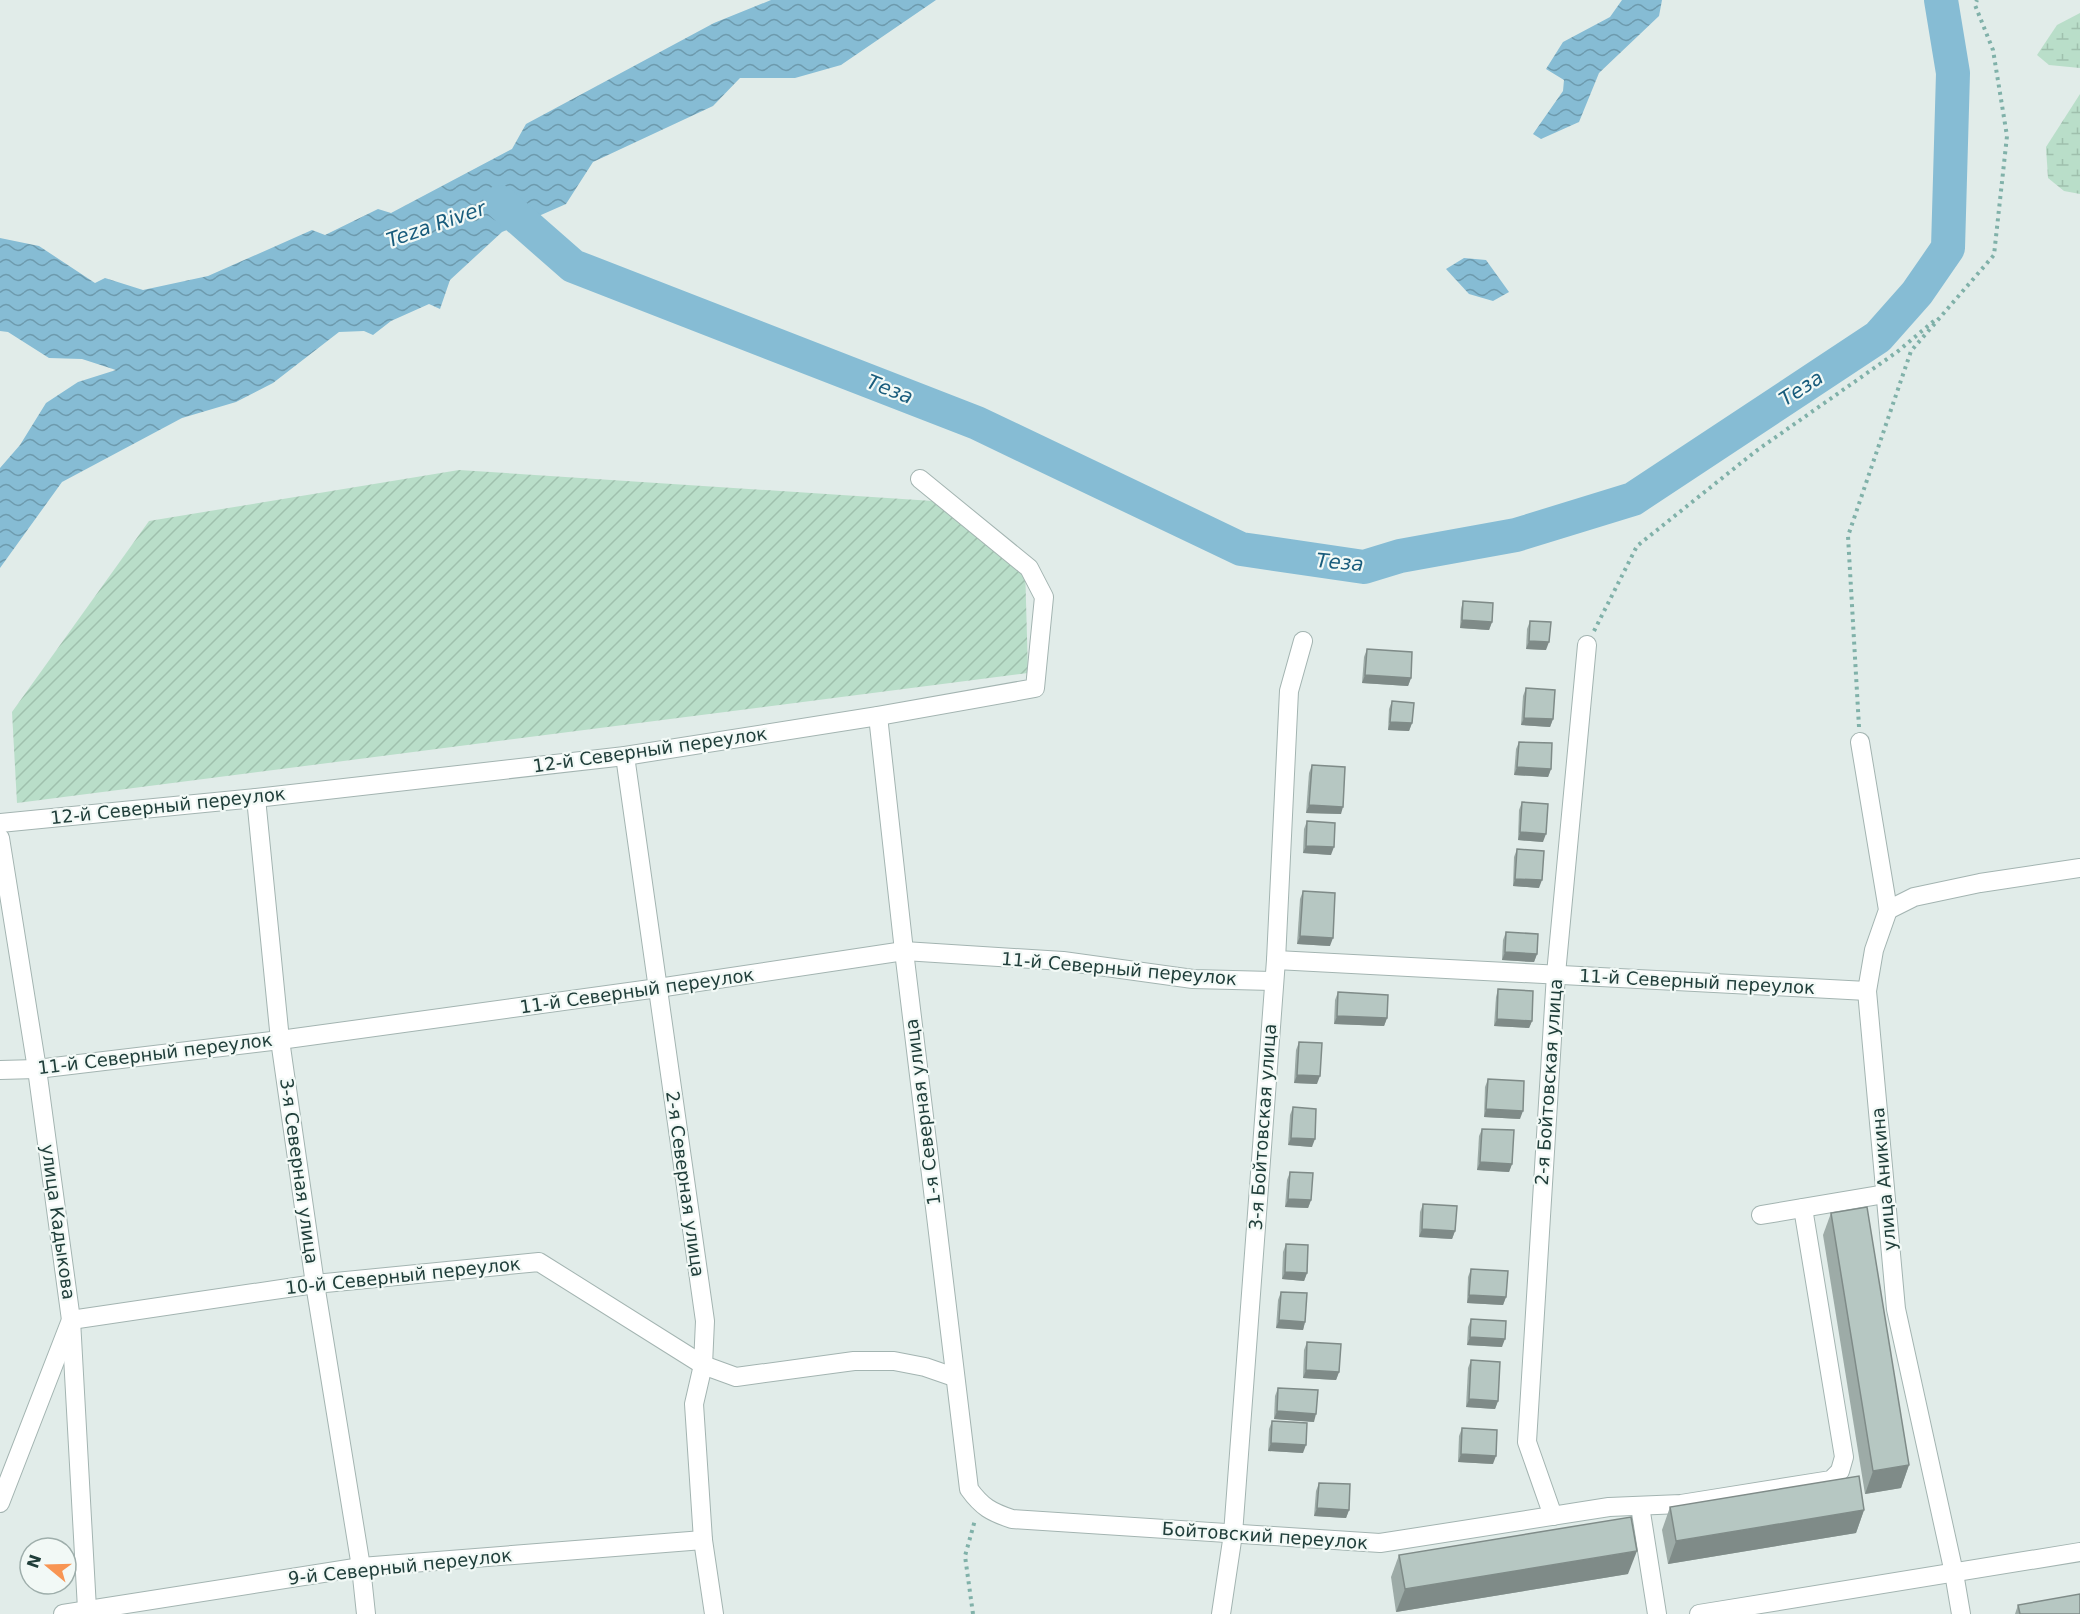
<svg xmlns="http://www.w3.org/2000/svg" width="2080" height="1614" viewBox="0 0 2080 1614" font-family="'DejaVu Sans',sans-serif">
  <defs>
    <pattern id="wetland-marsh" width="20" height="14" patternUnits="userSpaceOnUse" patternTransform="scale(1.5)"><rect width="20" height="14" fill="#b9dec9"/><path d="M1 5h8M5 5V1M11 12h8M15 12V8" fill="none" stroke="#9fc0ad"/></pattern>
    <pattern id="garden-furrows" width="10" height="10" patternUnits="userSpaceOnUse" patternTransform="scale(1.5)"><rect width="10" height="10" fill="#b9dec9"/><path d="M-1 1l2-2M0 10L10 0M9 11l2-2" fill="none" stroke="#9fc0ad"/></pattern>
    <pattern id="water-waves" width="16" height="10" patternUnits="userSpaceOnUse" patternTransform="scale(1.5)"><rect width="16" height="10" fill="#86bcd4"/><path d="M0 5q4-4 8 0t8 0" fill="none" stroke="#6d9aad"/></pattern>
  </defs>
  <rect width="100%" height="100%" fill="#e1ece9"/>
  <g fill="url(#wetland-marsh)">
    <path d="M2080 13V68L2049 65 2037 55 2057 25Z"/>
    <path d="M2080 94V194L2064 191 2048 178 2046 147Z"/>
  </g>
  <path fill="url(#garden-furrows)" d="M459 470 948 502 1025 565 1028 673 17 803 12 712 149 521Z"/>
  <g fill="url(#water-waves)">
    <path d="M771 0H936L841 65 795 78H740L713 106 593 162 566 204 502 232 450 280 440 309 429 304 391 321 373 335 364 331 339 332 273 383 236 402 182 418 62 482 0 568V468L20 445 46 403 78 382 116 370 82 359 49 358 8 332 0 331V238L39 246 95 283 105 278 143 290 208 276 312 230 325 235 378 209 391 213 512 149 526 124 714 23Z"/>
    <path d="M1622 0H1662L1659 16 1599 73 1579 122 1541 139 1533 134 1563 91 1564 80 1546 69 1563 42 1610 17Z"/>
    <path d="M1464 258 1486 260 1509 292 1493 301 1469 294 1446 269Z"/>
  </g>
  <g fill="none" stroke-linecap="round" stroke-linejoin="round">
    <path stroke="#86bcd4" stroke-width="34" d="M500 202 573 266 977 423 1241 549 1364 567 1400 556 1516 535 1633 499 1878 337 1917 293 1948 248 1953 73 1941 0"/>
    <g stroke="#a3b4b1" stroke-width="20">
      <g id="minor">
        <path d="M878 716 904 951 969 1489C982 1507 991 1512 1012 1519L1380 1543 1609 1507 1681 1504 1831 1480 1840 1471 1844 1457 1803 1208"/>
        <path d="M1860 742 1888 910 1874 950 1867 991 1896 1309 1954 1573 1961 1614"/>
        <path d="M625 756 705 1321 703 1365 694 1404 703 1540 714 1614"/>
        <path d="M256 798 280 1040 315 1284 361 1567 366 1614"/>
        <path d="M0 823 256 798 625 756 878 716 1035 688 1044 597 1029 568 920 479"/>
        <path d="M0 838 37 1069 71 1320 87 1609"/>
        <path d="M1888 910 1914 897 1980 883 2080 868"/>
        <path d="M1276 960 1867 991"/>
        <path d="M0 1070 37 1069 280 1040 658 988 904 951 1063 961 1193 979 1274 981"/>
        <path d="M1761 1215 1885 1194"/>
        <path d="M0 1503 71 1320 315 1284 539 1262 703 1365 736 1377 854 1361H894L925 1367 954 1377"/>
        <path d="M1640 1506 1657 1614"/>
        <path d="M1553 1516 1527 1442 1556 974 1587 645"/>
        <path d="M63 1614 361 1567 703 1540"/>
        <path d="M1221 1614 1233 1534 1276 960 1289 691 1303 641"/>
        <path d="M1699 1614 2080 1552"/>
      </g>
    </g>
    <g stroke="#80b1a9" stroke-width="4" stroke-dasharray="3 4.5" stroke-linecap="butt">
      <path d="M1594 631 1637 546 1756 451 1897 352 1935 320"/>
      <path d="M1859 727 1848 536 1911 351 1994 255 2007 136 1993 50 1975 5 1977 0"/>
      <path d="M973 1614 965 1556 975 1520"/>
    </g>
    <use href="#minor" stroke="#fff" stroke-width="18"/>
  </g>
  <g fill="#9daba7">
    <path d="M1463 601 1492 622 1489 630 1460 628 1461 609Z"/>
    <path d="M1530 621 1546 650 1526 649 1527 629Z"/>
    <path d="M1367 649 1411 678 1408 686 1362 683 1364 657Z"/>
    <path d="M1526 688 1553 719 1550 727 1521 725 1523 696Z"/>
    <path d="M1392 701 1412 723 1409 731 1388 730 1389 709Z"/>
    <path d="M1519 742 1551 769 1548 777 1514 775 1516 749Z"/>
    <path d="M1312 765 1341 814 1306 813 1309 773Z"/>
    <path d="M1522 802 1543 842 1518 840 1519 810Z"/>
    <path d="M1307 821 1331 855 1303 853 1304 829Z"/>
    <path d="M1517 849 1539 888 1513 886 1514 857Z"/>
    <path d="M1303 891 1330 946 1297 944 1300 899Z"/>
    <path d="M1506 932 1537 954 1534 962 1502 960 1503 940Z"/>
    <path d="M1498 989 1532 1021 1529 1028 1494 1026 1496 997Z"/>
    <path d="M1338 992 1387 1018 1384 1026 1334 1024 1335 1000Z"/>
    <path d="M1299 1042 1317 1084 1294 1083 1296 1050Z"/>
    <path d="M1488 1079 1520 1119 1484 1117 1485 1087Z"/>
    <path d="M1293 1107 1312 1147 1288 1145 1290 1115Z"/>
    <path d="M1482 1129 1512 1164 1509 1172 1477 1170 1479 1136Z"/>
    <path d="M1290 1172 1311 1200 1308 1208 1285 1207 1287 1180Z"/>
    <path d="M1423 1204 1455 1231 1452 1239 1419 1237 1420 1212Z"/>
    <path d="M1831 1213 1909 1465 1901 1488 1865 1494 1823 1235Z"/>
    <path d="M1286 1244 1307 1273 1304 1281 1282 1279 1283 1252Z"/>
    <path d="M1471 1269 1506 1297 1503 1305 1467 1303 1468 1277Z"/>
    <path d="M1281 1292 1305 1322 1303 1330 1276 1328 1278 1300Z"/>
    <path d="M1471 1319 1502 1347 1467 1345 1468 1327Z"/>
    <path d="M1307 1342 1339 1372 1336 1380 1303 1378 1304 1350Z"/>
    <path d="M1471 1360 1498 1401 1495 1409 1466 1407 1468 1368Z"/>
    <path d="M1278 1388 1314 1422 1274 1419 1275 1396Z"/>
    <path d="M1272 1421 1303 1453 1268 1451 1269 1429Z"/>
    <path d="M1462 1428 1493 1464 1458 1462 1459 1436Z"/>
    <path d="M1319 1483 1349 1510 1346 1518 1314 1516 1316 1491Z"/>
    <path d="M1670 1507 1864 1510 1856 1533 1668 1564 1662 1530Z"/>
    <path d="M1399 1555 1628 1574 1396 1612 1391 1577Z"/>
    <path d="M2018 1605 2080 1614H2015Z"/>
  </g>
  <g fill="#7f8b88">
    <path d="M1462 620 1492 622 1489 630 1460 628Z"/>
    <path d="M1529 641 1549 642 1546 650 1526 649Z"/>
    <path d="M1365 675 1411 678 1408 686 1362 683Z"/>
    <path d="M1524 718 1553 719 1550 727 1521 725Z"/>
    <path d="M1390 722 1412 723 1409 731 1388 730Z"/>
    <path d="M1517 767 1551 769 1548 777 1514 775Z"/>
    <path d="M1309 805 1343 807 1341 814 1306 813Z"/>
    <path d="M1520 832 1546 834 1543 842 1518 840Z"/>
    <path d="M1306 846 1334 847 1331 855 1303 853Z"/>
    <path d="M1515 879 1542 880 1539 888 1513 886Z"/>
    <path d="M1300 936 1333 938 1330 946 1297 944Z"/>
    <path d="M1505 952 1537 954 1534 962 1502 960Z"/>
    <path d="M1337 1016 1387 1018 1384 1026 1334 1024Z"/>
    <path d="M1497 1019 1532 1021 1529 1028 1494 1026Z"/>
    <path d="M1297 1075 1320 1076 1317 1084 1294 1083Z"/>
    <path d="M1486 1109 1523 1111 1520 1119 1484 1117Z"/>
    <path d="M1291 1138 1315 1139 1312 1147 1288 1145Z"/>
    <path d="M1480 1162 1512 1164 1509 1172 1477 1170Z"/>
    <path d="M1288 1199 1311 1200 1308 1208 1285 1207Z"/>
    <path d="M1422 1229 1455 1231 1452 1239 1419 1237Z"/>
    <path d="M1285 1272 1307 1273 1304 1281 1282 1279Z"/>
    <path d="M1469 1295 1506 1297 1503 1305 1467 1303Z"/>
    <path d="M1279 1320 1305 1322 1303 1330 1276 1328Z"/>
    <path d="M1470 1337 1505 1339 1502 1347 1467 1345Z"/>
    <path d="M1306 1370 1339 1372 1336 1380 1303 1378Z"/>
    <path d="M1469 1399 1498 1401 1495 1409 1466 1407Z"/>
    <path d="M1277 1411 1316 1414 1314 1422 1274 1419Z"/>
    <path d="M1271 1443 1306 1445 1303 1453 1268 1451Z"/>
    <path d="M1461 1454 1496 1456 1493 1464 1458 1462Z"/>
    <path d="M1909 1465 1901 1488 1865 1494 1873 1471Z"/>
    <path d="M1317 1508 1349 1510 1346 1518 1314 1516Z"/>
    <path d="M1864 1510 1856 1533 1668 1564 1676 1541Z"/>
    <path d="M1637 1551 1628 1574 1396 1612 1405 1589Z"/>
  </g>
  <g fill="#b6c7c2" stroke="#7f8b88" stroke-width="1.5">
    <path d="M1463 601 1493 603 1492 622 1462 620Z"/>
    <path d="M1530 621 1551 622 1549 642 1529 641Z"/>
    <path d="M1367 649 1412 652 1411 678 1365 675Z"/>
    <path d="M1526 688 1555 690 1553 719 1524 718Z"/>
    <path d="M1392 701 1414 703 1412 723 1390 722Z"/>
    <path d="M1519 742 1552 743 1551 769 1517 767Z"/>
    <path d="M1312 765 1345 767 1343 807 1309 805Z"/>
    <path d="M1522 802 1548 804 1546 834 1520 832Z"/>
    <path d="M1307 821 1335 823 1334 847 1306 846Z"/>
    <path d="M1517 849 1544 851 1542 880 1515 879Z"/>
    <path d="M1303 891 1335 893 1333 938 1300 936Z"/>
    <path d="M1506 932 1538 934 1537 954 1505 952Z"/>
    <path d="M1498 989 1533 991 1532 1021 1497 1019Z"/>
    <path d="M1338 992 1388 995 1387 1018 1337 1016Z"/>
    <path d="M1299 1042 1322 1043 1320 1076 1297 1075Z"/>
    <path d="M1488 1079 1524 1081 1523 1111 1486 1109Z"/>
    <path d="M1293 1107 1316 1109 1315 1139 1291 1138Z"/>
    <path d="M1482 1129 1514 1130 1512 1164 1480 1162Z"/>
    <path d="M1290 1172 1313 1173 1311 1200 1288 1199Z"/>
    <path d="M1423 1204 1457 1206 1455 1231 1422 1229Z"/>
    <path d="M1867 1207 1909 1465 1873 1471 1831 1213Z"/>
    <path d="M1286 1244 1308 1245 1307 1273 1285 1272Z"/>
    <path d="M1471 1269 1508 1271 1506 1297 1469 1295Z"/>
    <path d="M1281 1292 1307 1293 1305 1322 1279 1320Z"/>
    <path d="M1471 1319 1506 1321 1505 1339 1470 1337Z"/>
    <path d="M1307 1342 1341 1344 1339 1372 1306 1370Z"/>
    <path d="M1471 1360 1500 1362 1498 1401 1469 1399Z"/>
    <path d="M1278 1388 1318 1390 1316 1414 1277 1411Z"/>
    <path d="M1272 1421 1307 1423 1306 1445 1271 1443Z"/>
    <path d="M1462 1428 1497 1430 1496 1456 1461 1454Z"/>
    <path d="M1859 1476 1864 1510 1676 1541 1670 1507Z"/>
    <path d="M1319 1483 1350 1484 1349 1510 1317 1508Z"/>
    <path d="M1631 1517 1637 1551 1405 1589 1399 1555Z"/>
    <path d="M2080 1594V1614H2020L2018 1605Z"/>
  </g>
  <g text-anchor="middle" stroke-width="4.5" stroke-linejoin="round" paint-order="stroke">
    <g font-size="18" fill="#203e3a" stroke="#f2f9f6">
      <text transform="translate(650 750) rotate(-8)" y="6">12-й Северный переулок</text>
      <text transform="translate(168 806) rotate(-6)" y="6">12-й Северный переулок</text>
      <text transform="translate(1119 969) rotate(5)" y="6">11-й Северный переулок</text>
      <text transform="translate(1697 982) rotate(3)" y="6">11-й Северный переулок</text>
      <text transform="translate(637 991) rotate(-8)" y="6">11-й Северный переулок</text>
      <text transform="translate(155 1054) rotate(-7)" y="6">11-й Северный переулок</text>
      <text transform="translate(1549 1082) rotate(-86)" y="6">2-я Бойтовская улица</text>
      <text transform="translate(923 1112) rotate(-97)" y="6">1-я Северная улица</text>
      <text transform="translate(1263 1127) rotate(-86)" y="6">3-я Бойтовская улица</text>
      <text transform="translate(299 1171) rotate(82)" y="6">3-я Северная улица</text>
      <text transform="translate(1884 1179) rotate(-95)" y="6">улица Аникина</text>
      <text transform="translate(685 1184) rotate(82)" y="6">2-я Северная улица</text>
      <text transform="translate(58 1222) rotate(82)" y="6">улица Кадыкова</text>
      <text transform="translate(403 1276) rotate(-6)" y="6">10-й Северный переулок</text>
      <text transform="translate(1265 1536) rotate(4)" y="6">Бойтовский переулок</text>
      <text transform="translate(400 1567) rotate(-6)" y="6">9-й Северный переулок</text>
    </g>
    <g font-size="20" font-style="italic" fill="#185c7c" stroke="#f2f9f6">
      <text transform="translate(436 224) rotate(-19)" y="7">Teza River</text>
      <text transform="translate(1801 388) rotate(-33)" y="7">Теза</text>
      <text transform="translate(890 389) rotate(21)" y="7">Теза</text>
      <text transform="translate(1340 562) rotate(5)" y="7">Теза</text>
    </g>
  </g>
  <g transform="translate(48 1566) rotate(289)"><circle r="28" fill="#f2f9f6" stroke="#9eaeab" stroke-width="1.5"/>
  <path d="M0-4.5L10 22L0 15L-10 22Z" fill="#f89553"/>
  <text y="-9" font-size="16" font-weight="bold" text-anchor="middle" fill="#203e3a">N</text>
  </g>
</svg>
